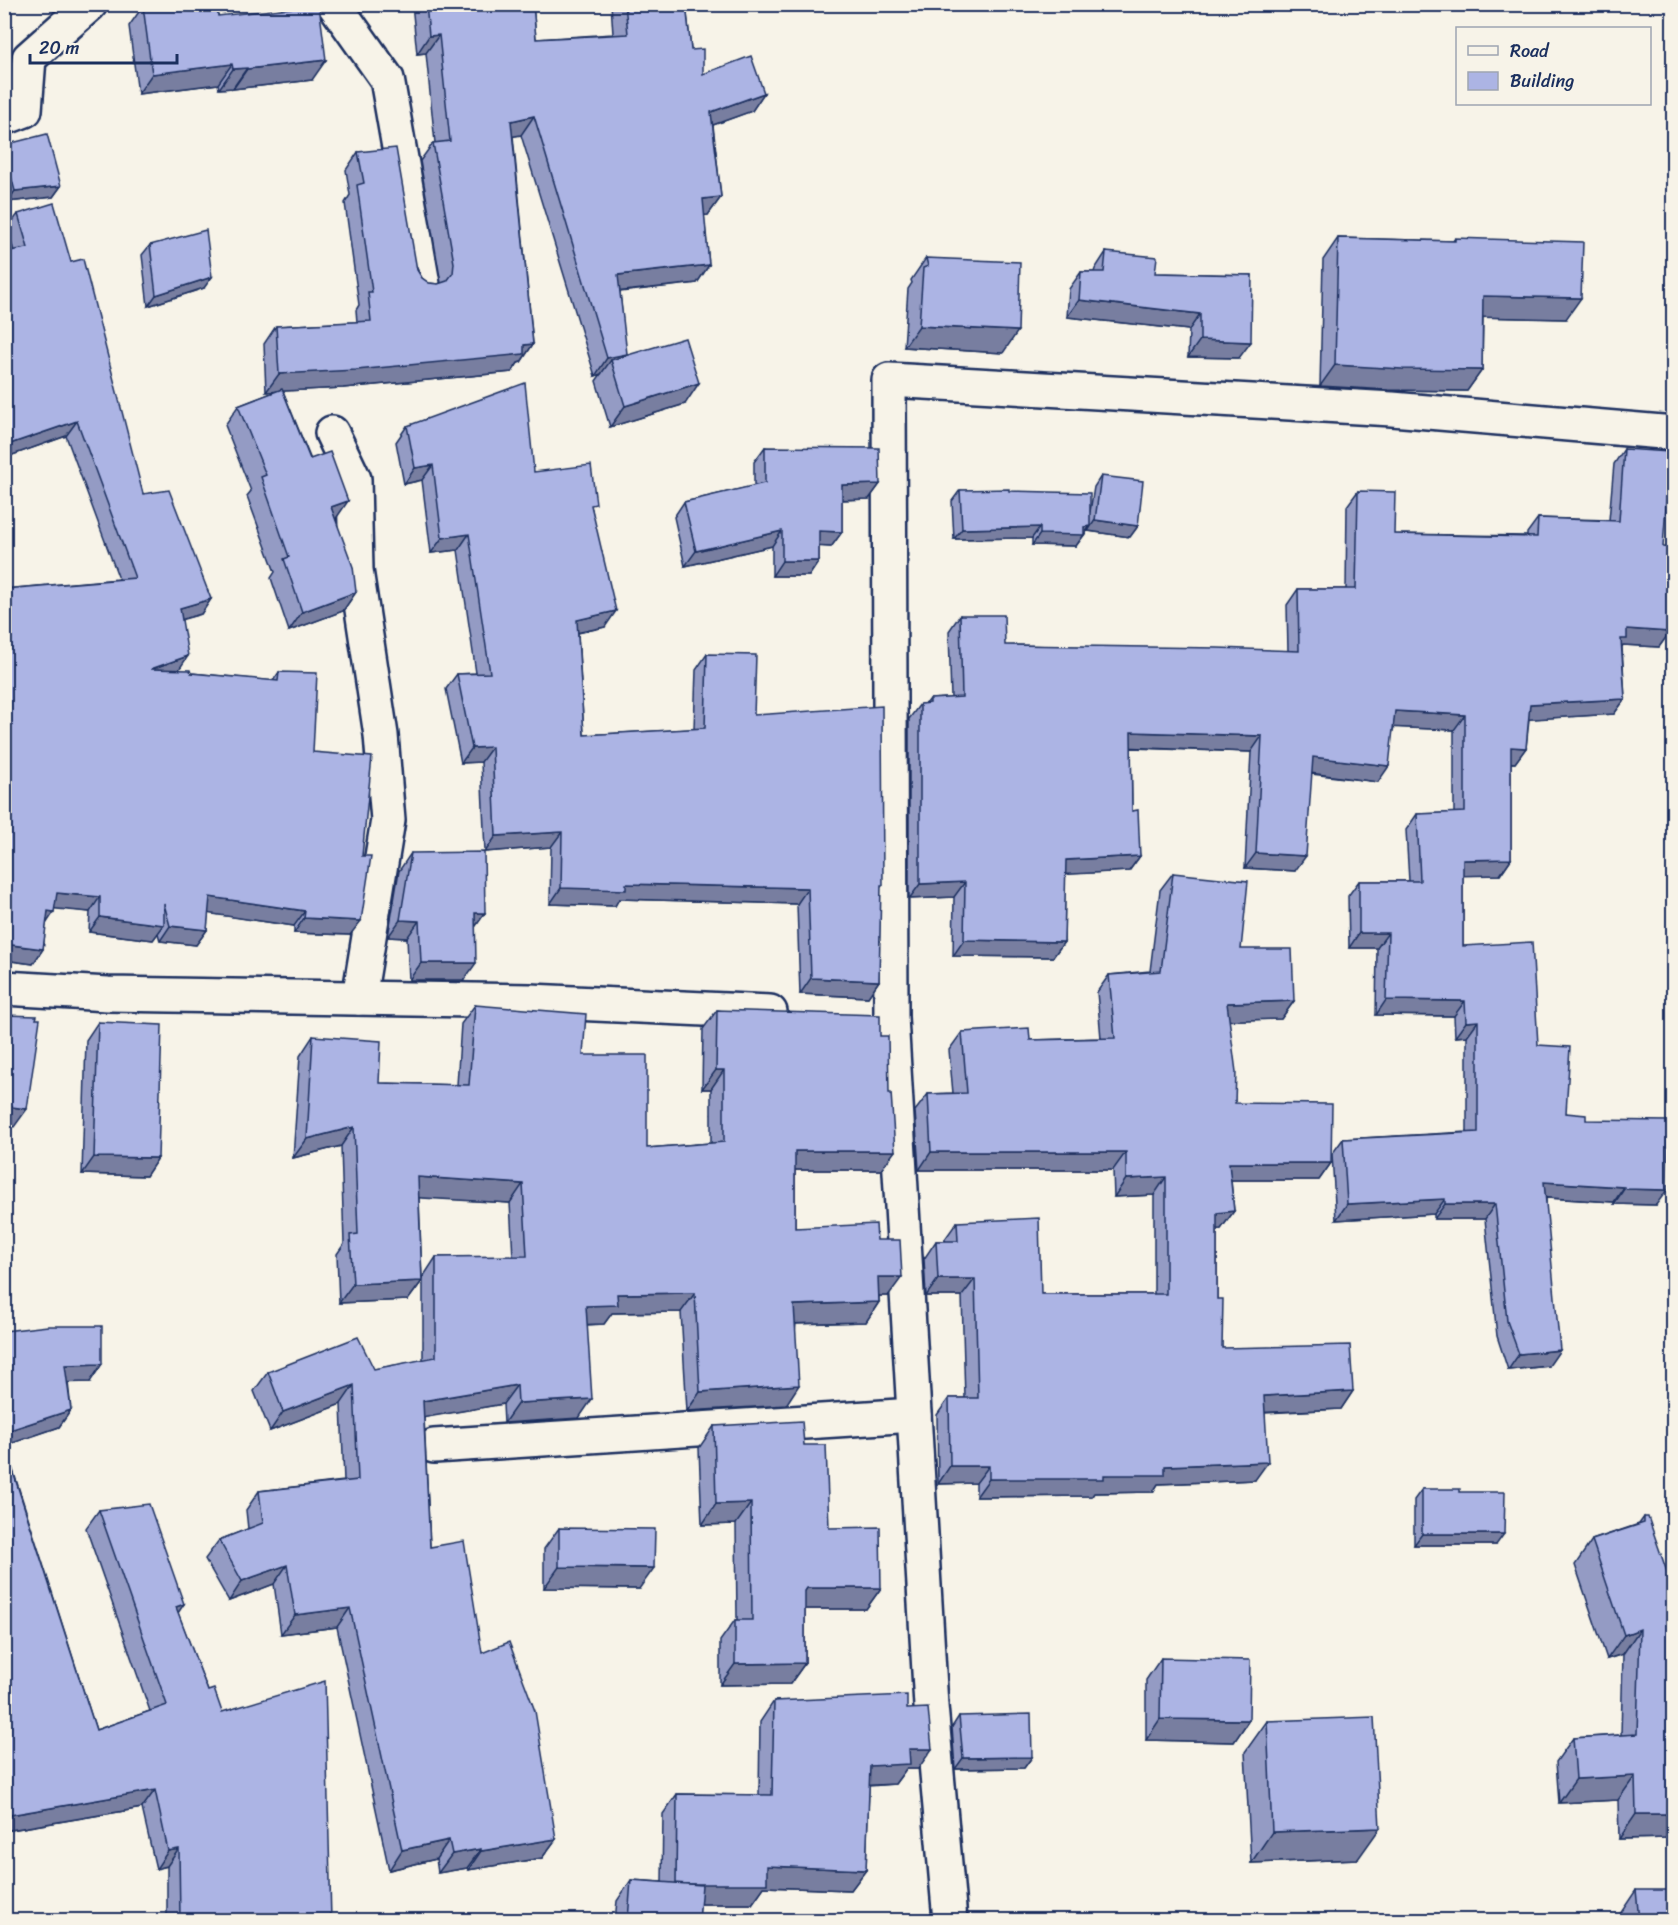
<svg xmlns="http://www.w3.org/2000/svg" width="1678" height="1925" viewBox="0 0 1678 1925" font-family="Sriracha,sans-serif">
  <rect width="100%" height="100%" fill="#f7f3e8"/>
  <filter id="ink" filterUnits="userSpaceOnUse"><feTurbulence type="fractalNoise" baseFrequency=".0167" numOctaves="2"/><feDisplacementMap in="SourceGraphic" scale="12" xChannelSelector="R" yChannelSelector="G"/><feConvolveMatrix kernelMatrix="1 2 1 2 8 2 1 2 1" color-interpolation-filters="sRGB"/></filter>
  <g filter="url(#ink)">
    <g fill="none" stroke-linecap="round" stroke-linejoin="round">
      <g stroke="#1b2f5e" stroke-width="38">
        <g id="minor">
          <path d="M334 4 387 79 423 284"/>
          <path d="M4 118 25 110 29 58 90 4"/>
          <path d="M332 433 354 479 356 570 381 735 388 820 359 998"/>
          <path d="M4 988 108 994 530 1001 770 1012"/>
          <path d="M434 1446 914 1415"/>
          <path d="M950 1920 931 1706 891 1017 889 380 1392 409 1674 433"/>
        </g>
      </g>
      <use href="#minor" stroke="#f7f3e8" stroke-width="33"/>
    </g>
    <g fill="#949bc4" stroke="#1b2f5e" stroke-width="1.5">
      <path d="M412 4H533L536 39 613 34 611 4H686L691 50 703 74 764 93 752 111 713 125 721 197 708 215H704L709 265 697 283 620 292 626 356 685 404 610 427 596 381 601 374 595 376 521 135 513 136 533 344 521 362 518 363 512 372 343 388 283 391 335 519 356 592 343 611 289 631 271 578 275 572 247 496 251 491 225 425 238 406 277 391 266 392 264 344 276 326 357 322 356 310 359 305 345 203 350 195 346 170 358 152 422 278 429 283 438 284 441 283 420 161 433 143H435L426 53 417 54Z"/>
      <path d="M143 6 218 16 312 80 233 89V88L219 89 218 84 138 94 129 26Z"/>
      <path d="M4 145 61 186 53 197 7 202 4 192Z"/>
      <path d="M18 214 71 262 143 494 211 599 201 614 182 619 178 670 191 673 273 681 279 672 313 752 350 935 294 933V926L208 913 207 930 196 945 160 941 158 933 153 940 89 932 90 912 55 908 46 924 43 949 33 964 4 960V589L119 579 66 436 4 458V252L14 251 7 229Z"/>
      <path d="M1338 238 1453 241 1455 238 1566 319 1483 317 1482 370 1467 391 1388 390 1320 386 1323 260Z"/>
      <path d="M150 245 204 288 148 306 142 255Z"/>
      <path d="M1106 252 1155 273 1252 275 1239 358 1188 357 1189 330 1067 317 1069 289 1081 272H1094L1095 269Z"/>
      <path d="M926 258 1003 353 904 347 908 289 912 283 911 280Z"/>
      <path d="M407 426 534 472 592 509 605 627 578 633 584 735 694 729 696 670 707 654 883 885 880 888 879 981 868 997 800 994 797 904 619 899 615 906 550 904 551 847 485 852 481 762 461 763 446 689 457 674 476 673 458 550 431 553 422 480 404 484 396 442Z"/>
      <path d="M765 447 880 484 869 499 842 500V532L831 547 819 546V561L809 576H772V546L685 566 674 517 684 502 754 486V462Z"/>
      <path d="M1624 449 1663 547 1674 548V615L1671 614 1670 632 1659 647 1623 645 1622 647 1625 699 1614 714 1529 719 1526 748 1515 763H1511V859L1500 875H1463V946L1538 1045 1566 1113 1586 1120 1656 1205 1614 1204V1202L1546 1198 1549 1366 1508 1370 1497 1336 1485 1219H1434V1214L1336 1220 1332 1154 1343 1139 1467 1132V1036L1455 1037 1454 1016 1376 1015 1377 948H1349L1348 896 1359 881H1409L1406 830 1417 814 1454 813V730L1394 727 1378 782 1311 774 1295 871 1245 868 1251 752 1131 748 1132 811 1140 856 1129 871 1065 874 1064 942 1053 957 953 956 954 897 909 899V719L920 704H926L930 699 951 698 949 631 960 615 1005 645 1288 651 1287 605 1298 589H1346L1347 506 1358 491 1394 534 1527 536V533L1538 518 1609 520 1614 464Z"/>
      <path d="M1101 476 1138 526 1130 537 1088 531V530L1076 546 1032 545V538L954 539 952 501 960 490 1090 512 1094 487Z"/>
      <path d="M411 853 485 913 475 927 464 980H409L407 938 388 937 399 871Z"/>
      <path d="M1173 873 1241 949 1294 1001 1281 1019 1229 1020 1235 1103 1331 1163 1319 1180H1231L1234 1211 1221 1229H1217V1299L1222 1348 1353 1391 1341 1409 1265 1413 1255 1480 1158 1484 1153 1492 1094 1493 1092 1496 976 1497V1483L938 1484 937 1415 949 1398H965L962 1296H926L924 1259 936 1241H945V1239L957 1222 1041 1294H1154V1195L1114 1197 1113 1170H919L915 1111 928 1094 953 1093 949 1050 962 1032 1030 1040 1101 1038 1097 992 1109 975 1150 971 1160 890Z"/>
      <path d="M475 1005 583 1055 647 1148 711 1143V1089H702L703 1029 717 1010 880 1036 881 1170H795V1228L877 1240 888 1296H879V1302L866 1322 796 1324 786 1405 687 1411 681 1312 612 1313 604 1324 587 1325 579 1418 504 1423 503 1404 424 1417 430 1547 482 1653 556 1839 542 1858 468 1870 467 1868 438 1873 436 1859 389 1870 337 1627 281 1634 274 1584 229 1601 205 1559 219 1540 248 1529 246 1510 259 1491 344 1481 341 1404 270 1431 254 1391 268 1372 374 1369 423 1360V1277L436 1257H513L510 1203 419 1197 422 1281 408 1300 339 1303 337 1254 344 1244 341 1146 293 1158 300 1056 313 1036 379 1083 457 1085 461 1024Z"/>
      <path d="M98 1022 158 1158 146 1176 82 1174 86 1040Z"/>
      <path d="M4 1331 90 1382H68L71 1410 59 1427 5 1445 96 1730 150 1711 86 1528 99 1510 178 1613 208 1691 222 1712 331 1920H167V1866L156 1869 142 1808 4 1831Z"/>
      <path d="M714 1426 804 1445 829 1528 881 1588 866 1609H805V1663L790 1684 720 1685V1641L735 1620H737L736 1524 702 1525 699 1448Z"/>
      <path d="M1422 1489 1460 1492 1496 1545H1414V1500Z"/>
      <path d="M1644 1517 1674 1592V1836L1672 1838 1619 1839 1618 1800 1559 1803 1556 1762 1573 1738 1621 1735 1623 1654 1607 1659 1575 1565 1592 1540 1639 1524Z"/>
      <path d="M559 1528 639 1589 544 1588V1549Z"/>
      <path d="M1161 1658 1249 1720 1234 1742 1146 1740V1680Z"/>
      <path d="M774 1701 907 1709 918 1769H906L895 1784 869 1786 866 1870 851 1890 764 1887 752 1904H700L699 1920H615L617 1901 631 1880 662 1882 663 1814 677 1794 759 1795 760 1722Z"/>
      <path d="M959 1716 1032 1757 1024 1768 955 1769 952 1727Z"/>
      <path d="M1267 1721 1358 1859 1251 1863 1245 1752Z"/>
      <path d="M1636 1890 1674 1920H1618V1917Z"/>
    </g>
    <g fill="#787ea0" stroke="#1b2f5e" stroke-width="1.5">
      <path d="M439 35 426 53 417 54 429 36Z"/>
      <path d="M326 60 312 80 233 89 247 69Z"/>
      <path d="M232 64 218 84 138 94 152 74Z"/>
      <path d="M247 68 233 88 219 89 233 69Z"/>
      <path d="M764 93 752 111 699 130 711 112Z"/>
      <path d="M534 116 521 135 498 139 511 121Z"/>
      <path d="M61 186 53 197 7 202 15 191Z"/>
      <path d="M721 197 708 215 690 217 703 199Z"/>
      <path d="M709 265 697 283 606 293 618 275Z"/>
      <path d="M212 277 204 288 148 306 156 295Z"/>
      <path d="M1483 296 1581 298 1566 319 1469 317Z"/>
      <path d="M1079 300 1200 314 1189 330 1067 317Z"/>
      <path d="M919 326 1018 331 1003 353 904 347Z"/>
      <path d="M1200 340 1251 342 1239 358 1188 357Z"/>
      <path d="M533 344 521 362 518 363 512 372 343 388 266 392 279 374Z"/>
      <path d="M627 354 615 371 611 360 601 374 595 376 607 358Z"/>
      <path d="M1335 365 1482 370 1467 391 1388 390 1320 386Z"/>
      <path d="M699 383 685 404 610 427 625 406Z"/>
      <path d="M77 421 66 436 4 458V446Z"/>
      <path d="M433 465 422 480 404 484 415 468Z"/>
      <path d="M880 484 869 499 832 500 842 485Z"/>
      <path d="M348 501 335 520 331 507Z"/>
      <path d="M1095 520 1138 526 1130 537 1088 531Z"/>
      <path d="M1090 526 1076 546 1032 545 1040 534 1084 527Z"/>
      <path d="M1040 527 1032 538 954 539 962 529Z"/>
      <path d="M782 531 772 546 685 566 696 551Z"/>
      <path d="M819 531 842 532 831 547 809 546Z"/>
      <path d="M469 534 458 550 431 553 442 538Z"/>
      <path d="M782 561H819L809 576H772Z"/>
      <path d="M356 592 343 611 289 631 302 612Z"/>
      <path d="M1672 598H1674V615L1661 614Z"/>
      <path d="M211 599 201 614 170 623 180 608Z"/>
      <path d="M616 611 605 627 566 635 577 620Z"/>
      <path d="M1627 629 1670 632 1659 647 1623 645 1617 654 1611 655Z"/>
      <path d="M188 656 178 671 151 669Z"/>
      <path d="M1625 699 1614 714 1519 720 1530 704Z"/>
      <path d="M1395 711 1465 715 1454 730 1385 727Z"/>
      <path d="M1131 732 1262 736 1251 752 1120 747Z"/>
      <path d="M492 747 481 762 461 763 472 748Z"/>
      <path d="M1511 747 1526 748 1515 763 1500 762Z"/>
      <path d="M1313 757 1389 766 1378 782 1302 772Z"/>
      <path d="M562 832 551 847 485 852 496 836Z"/>
      <path d="M1256 853 1306 856 1295 871 1245 868Z"/>
      <path d="M1140 856 1129 871 1055 875 1066 860Z"/>
      <path d="M1511 859 1500 875 1452 876 1463 860Z"/>
      <path d="M965 882 954 897 909 899 920 884Z"/>
      <path d="M626 884 808 888 797 904 619 899 615 906 550 904 561 888Z"/>
      <path d="M57 893 100 897 90 912 47 908Z"/>
      <path d="M210 897 305 911 294 926 199 912Z"/>
      <path d="M48 911 54 912 44 927Z"/>
      <path d="M475 913H485L473 930Z"/>
      <path d="M100 917 164 925 153 940 89 932Z"/>
      <path d="M304 918 361 921 350 935 294 933Z"/>
      <path d="M400 920 419 921 407 938 388 937Z"/>
      <path d="M170 926 207 930 196 945 160 941Z"/>
      <path d="M1359 933H1388L1377 948H1349Z"/>
      <path d="M964 940 1064 942 1053 957 953 956Z"/>
      <path d="M4 944 43 949 33 964 4 960Z"/>
      <path d="M421 963H476L464 980H409Z"/>
      <path d="M811 978 879 981 868 997 800 994Z"/>
      <path d="M1386 1000 1465 1001 1454 1016 1376 1015Z"/>
      <path d="M1294 1001 1281 1019 1215 1021 1227 1003Z"/>
      <path d="M1478 1021 1467 1036 1455 1037 1466 1022Z"/>
      <path d="M716 1070H724L711 1089H702Z"/>
      <path d="M4 1106 27 1109 14 1127 4 1125Z"/>
      <path d="M354 1127 341 1146 293 1158 307 1139Z"/>
      <path d="M795 1151H895L881 1170H782Z"/>
      <path d="M931 1152H1126L1113 1170H919Z"/>
      <path d="M94 1157 158 1158 146 1176 82 1174Z"/>
      <path d="M1229 1163H1331L1319 1180H1217Z"/>
      <path d="M418 1177 523 1184 510 1203 405 1197Z"/>
      <path d="M1166 1177 1154 1195 1114 1197 1126 1179Z"/>
      <path d="M1544 1182 1624 1187 1614 1202 1534 1197Z"/>
      <path d="M1624 1189 1667 1190 1656 1205 1614 1204Z"/>
      <path d="M1445 1199 1434 1214 1336 1220 1347 1204Z"/>
      <path d="M1445 1204H1495L1485 1219H1434Z"/>
      <path d="M1234 1211 1221 1229 1204 1230 1217 1213Z"/>
      <path d="M878 1277H902L888 1296H865Z"/>
      <path d="M938 1279H975L962 1296H926Z"/>
      <path d="M422 1281 408 1300 339 1303 353 1284Z"/>
      <path d="M695 1293 681 1312 612 1313 604 1324 572 1325 586 1306 617 1294Z"/>
      <path d="M879 1302 866 1322 781 1324 794 1305Z"/>
      <path d="M1560 1350 1549 1366 1508 1370 1519 1354Z"/>
      <path d="M102 1364 90 1382 53 1383 65 1365Z"/>
      <path d="M354 1385 341 1404 270 1431 283 1412Z"/>
      <path d="M517 1385 503 1404 410 1420 423 1401Z"/>
      <path d="M799 1385 786 1405 687 1411 700 1392Z"/>
      <path d="M1353 1391 1341 1409 1252 1413 1264 1396Z"/>
      <path d="M592 1399 579 1418 504 1423 518 1403Z"/>
      <path d="M71 1410 59 1427 4 1446V1432Z"/>
      <path d="M1268 1462 1255 1480 1158 1484 1153 1492 1094 1493 1092 1496 976 1497 989 1479 1104 1475 1165 1466Z"/>
      <path d="M950 1466H989L976 1483 938 1484Z"/>
      <path d="M751 1503 736 1524 702 1525 716 1504Z"/>
      <path d="M1422 1534H1504L1496 1545H1414Z"/>
      <path d="M287 1565 274 1584 229 1601 242 1581Z"/>
      <path d="M559 1567 654 1568 639 1589 544 1588Z"/>
      <path d="M807 1588H881L866 1609H792Z"/>
      <path d="M184 1604 172 1622 176 1607Z"/>
      <path d="M350 1608 337 1627 281 1634 295 1615Z"/>
      <path d="M1640 1629 1623 1654 1607 1659 1624 1635Z"/>
      <path d="M805 1663 790 1684 720 1685 735 1664Z"/>
      <path d="M1160 1719 1249 1720 1234 1742 1146 1740Z"/>
      <path d="M909 1749H932L918 1769H906L895 1784 856 1786 870 1766Z"/>
      <path d="M1032 1757 1024 1768 955 1769 963 1758Z"/>
      <path d="M1635 1776 1618 1800 1559 1803 1576 1779Z"/>
      <path d="M155 1790 142 1808 4 1831V1816Z"/>
      <path d="M1636 1814H1674V1836L1672 1838 1619 1839Z"/>
      <path d="M1380 1828 1358 1859 1251 1863 1272 1832Z"/>
      <path d="M556 1839 542 1858 468 1870 481 1851Z"/>
      <path d="M449 1840 436 1859 389 1870 402 1850Z"/>
      <path d="M179 1849 167 1866 156 1869 168 1851Z"/>
      <path d="M481 1849 467 1868 438 1873 452 1854Z"/>
      <path d="M767 1866 866 1870 851 1890 764 1887 752 1904H661L676 1884Z"/>
    </g>
    <g fill="#acb4e4" stroke="#1b2f5e" stroke-width="1.5">
      <path d="M153 4H217L218 16 319 5 326 60 247 69V68L233 69 232 64 152 74 143 6Z"/>
      <path d="M426 4H533L536 39 628 34 625 4H686L691 50 703 49V74L751 56 764 93 711 112 721 197 703 199 709 265 618 275 627 354 607 358 534 116 511 121 533 344 524 345V354L356 370 279 374 276 326 371 321 368 292H372L357 185 364 183 358 152 396 148 417 270 422 278 429 283 438 284 447 281 453 273 454 263 433 143 450 141 439 35 429 36Z"/>
      <path d="M47 134 61 186 15 191 4 150V145Z"/>
      <path d="M54 203 71 262 83 259 143 494 169 490 211 599 180 608 188 656 151 669 190 670 191 673 278 681 279 672 317 673 313 752 372 757 362 856H371L361 921 304 918 305 911 210 897 207 930 170 926 164 904V925L100 917V897L57 893 54 912 48 911 43 949 4 944V589L135 578 77 421 4 446V252L28 248 18 214Z"/>
      <path d="M206 230 212 277 156 295 150 245Z"/>
      <path d="M1338 238 1455 241V238L1583 242 1581 298 1483 296 1482 370 1402 369 1335 365Z"/>
      <path d="M1106 252 1157 257 1155 273 1252 275 1251 342 1200 340V314L1079 300 1081 272H1104Z"/>
      <path d="M926 258 1020 262 1018 331 919 326 923 268 928 266Z"/>
      <path d="M685 338 699 383 625 406 611 360Z"/>
      <path d="M525 383 534 472 591 465 596 504 591 505 616 611 577 620 584 735 705 728 707 654 756 655 754 715 882 706 883 885H881L879 981 811 978 808 888 626 884V890L561 888 562 832 496 836 492 747 472 748 457 674 490 673 469 534 442 538 433 465 415 468 407 426Z"/>
      <path d="M282 389 310 459 330 452 348 501 331 507 353 567 356 592 302 612 284 559 289 557 261 477 266 475 238 406Z"/>
      <path d="M765 447 879 448 880 484 842 485V532L819 531V561H782V531L696 551 684 502 765 483Z"/>
      <path d="M1624 449 1670 452 1663 547 1674 548V598H1672L1670 632 1627 629V639H1621L1625 699 1530 704 1526 748 1511 747V859L1463 860V946L1532 942 1538 1045 1570 1047 1566 1113 1586 1115V1120L1668 1121 1667 1190 1624 1189V1187L1544 1182 1560 1350 1519 1354 1507 1321 1495 1204H1445V1199L1347 1204 1343 1139 1478 1132V1021L1466 1022 1465 1001 1386 1000 1388 933H1359V881H1420L1417 814 1465 812V715L1395 711 1389 766 1313 757 1306 856 1256 853 1262 736 1131 732 1132 811 1138 810 1140 856 1066 860 1064 942 964 940 965 882 920 884V704L930 703V699L962 697 960 615H1004L1005 645 1218 648 1299 651 1298 589H1356L1358 491 1395 492 1394 534 1537 537 1538 518 1619 521Z"/>
      <path d="M1101 476 1143 481 1138 526 1095 520Z"/>
      <path d="M1009 489V491L1090 493V526L1084 527V535L1040 534V527L962 529 960 490Z"/>
      <path d="M484 852 485 913H475L476 963H421L419 921 400 920 411 853Z"/>
      <path d="M1173 873 1248 881 1241 949H1292L1294 1001 1227 1003 1236 1072 1235 1103 1332 1104 1331 1163H1229L1234 1211 1217 1213V1299H1223L1222 1348 1350 1345 1353 1391 1264 1396 1268 1462 1165 1466V1475H1104V1479H989V1466H950L949 1398H978L975 1279H938L936 1241H958L957 1222 1039 1218 1041 1294H1166V1177L1126 1179V1152H931L928 1094 967 1093 962 1032 1029 1028 1030 1040 1115 1038 1109 975 1161 971Z"/>
      <path d="M475 1005 586 1014 583 1055H647V1148L724 1142V1070H716L717 1010 880 1015V1036H888L889 1093H891L895 1151H795V1228L876 1224 877 1240H900L902 1277H878L879 1302 794 1305 799 1385 700 1392 695 1293 617 1294 618 1305 586 1306 592 1399 518 1403 517 1385 423 1401 430 1547 464 1541 482 1653 509 1642 535 1711 556 1839 481 1851V1849L452 1854 449 1840 402 1850 350 1608 295 1615 287 1565 242 1581 219 1540 263 1523 259 1491 358 1480 354 1385 283 1412 268 1372 358 1337 374 1369 436 1357V1257L527 1256 523 1184 418 1177 422 1281 353 1284 350 1235 358 1234 354 1127 307 1139 313 1036 381 1041 379 1083 469 1085Z"/>
      <path d="M4 1015 37 1016 36 1019H40L27 1109 4 1106Z"/>
      <path d="M98 1022 162 1025 158 1158 94 1157Z"/>
      <path d="M48 1326H102V1364L65 1365 71 1410 4 1432V1331Z"/>
      <path d="M802 1421 804 1445H826L829 1528 880 1527 881 1588H807L805 1591V1663L735 1664V1620H752L751 1503 716 1504 714 1426Z"/>
      <path d="M4 1444 96 1730 167 1705 99 1510 149 1504 184 1604 176 1607 208 1691 214 1689 222 1712 325 1681 331 1920H180L179 1849 168 1851 155 1790 4 1816Z"/>
      <path d="M1422 1489H1460V1492H1505L1504 1534H1422Z"/>
      <path d="M1644 1517H1648L1674 1592V1814H1636L1635 1776 1576 1779 1573 1738 1637 1734 1640 1629 1624 1635 1592 1540 1644 1523Z"/>
      <path d="M559 1528 655 1529 654 1568 559 1567Z"/>
      <path d="M1161 1658 1250 1660 1249 1720 1160 1719Z"/>
      <path d="M907 1695V1709L928 1708 932 1749H909L910 1764 870 1766 866 1870 767 1866V1884H676L677 1794 772 1795 774 1701Z"/>
      <path d="M1031 1714 1032 1757 963 1758 959 1716Z"/>
      <path d="M1374 1717 1380 1828 1272 1832 1267 1721Z"/>
      <path d="M631 1880 702 1885 699 1920H628Z"/>
      <path d="M1636 1890H1674V1920H1639Z"/>
    </g>
  </g>
  <rect width="1678" height="1925" fill="none" stroke="#f7f3e8" stroke-width="24"/>
  <rect x="12" y="12" width="1654" height="1901" fill="none" stroke="#1b2f5e" stroke-width="2" filter="url(#ink)"/>
  <rect x="1456" y="27" width="195" height="78" fill="#f7f3e8" stroke="#9fa5b1" stroke-width="1.5"/>
  <rect x="1468" y="46" width="30" height="9" fill="#f7f3e8" stroke="#9fa5b1" stroke-width="1.5"/>
  <text x="1510" y="57" font-size="18" fill="#1b2f5e">Road</text>
  <rect x="1468" y="72" width="30" height="18" fill="#acb4e4" stroke="#9fa5b1" stroke-width="1.5"/>
  <text x="1510" y="87" font-size="18" fill="#1b2f5e">Building</text>
  <path d="M30 54v9h147v-9" fill="none" stroke="#1b2f5e" stroke-width="3"/>
  <text x="39" y="54" font-size="18" fill="#1b2f5e" stroke="#f7f3e8" stroke-width="4.5" paint-order="stroke">20 m</text>
</svg>
